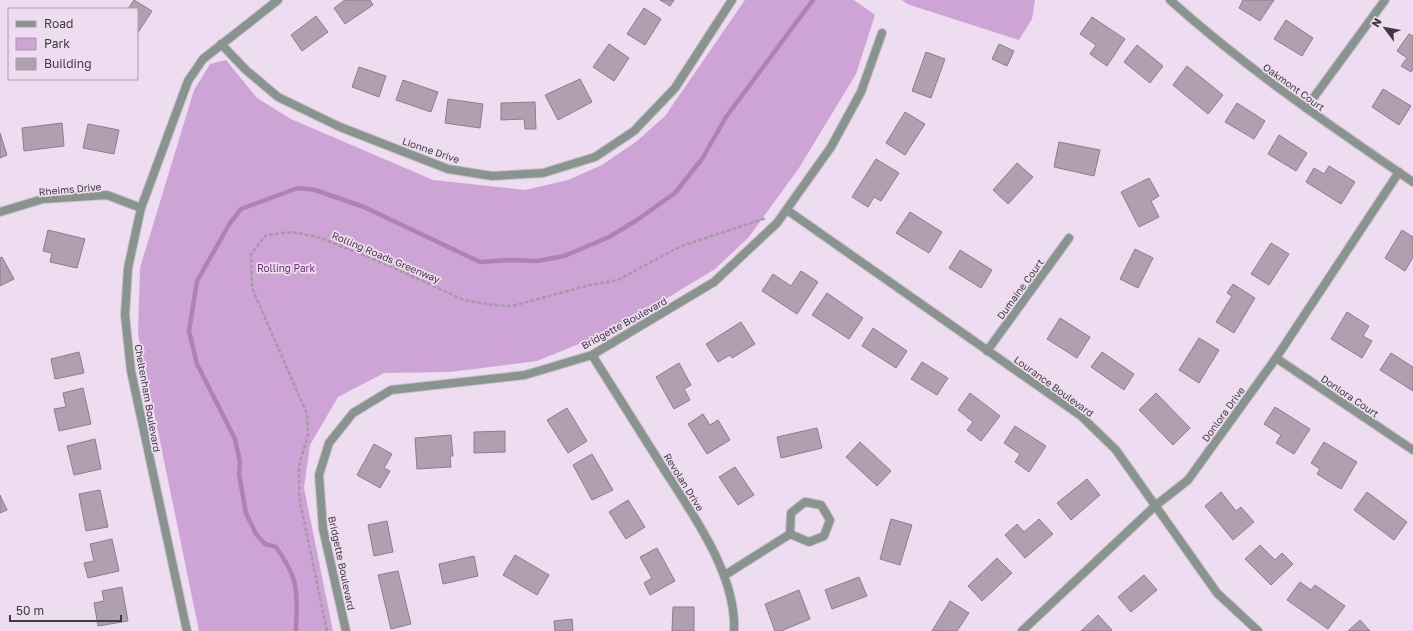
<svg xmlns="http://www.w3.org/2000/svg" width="1413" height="631" viewBox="0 0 1413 631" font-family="'Golos Text',sans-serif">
  <rect width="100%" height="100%" fill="#eeddf0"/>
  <g fill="#cea3d5">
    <path d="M745 0H854L875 15 856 74 799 168 749 237 715 269 618 328 537 361 450 372 384 373 338 397 310 445 304 488 333 631H199L138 334 140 268 194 90 210 64 226 60 257 98 291 119 433 180 525 190 568 180 602 165 637 141 665 116Z"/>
    <path d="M902 0H1035L1032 19 1019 40 907 4Z"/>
  </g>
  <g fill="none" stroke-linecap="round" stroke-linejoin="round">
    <path stroke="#af82b7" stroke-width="4.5" d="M296 631C297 591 300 581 276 547L265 544 256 534 246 513 239 474 240 462 235 439 197 364 189 331 197 281 230 223 241 209 298 188 315 190 364 207 480 262 510 260 537 261 564 256 609 237 637 220 675 193 702 159 726 117 813 0"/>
  </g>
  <g fill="#af9fb1" stroke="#8b7d8e">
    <path d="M134 0 152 11 137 34V9H128Z"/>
    <path d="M345 0H370L373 5 345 24 334 8Z"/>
    <path d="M660 0H674L670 6Z"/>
    <path d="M1243 0H1274L1260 21 1239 8Z"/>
    <path d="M644 8 661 19 645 45 627 34Z"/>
    <path d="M316 16 328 32 302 51 291 35Z"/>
    <path d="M1092 17 1125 39 1107 66 1090 54 1096 45 1080 34Z"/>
    <path d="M1286 20 1313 38 1302 56 1274 39Z"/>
    <path d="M1409 34 1413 36V69L1411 72 1401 66 1407 58 1397 51Z"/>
    <path d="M609 44 629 58 614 81 593 67Z"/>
    <path d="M999 44 1014 51 1007 66 992 59Z"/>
    <path d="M1137 45 1163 66 1150 83 1124 62Z"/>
    <path d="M926 52 945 59 931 98 912 91Z"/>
    <path d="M1187 66 1223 95 1208 114 1173 85Z"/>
    <path d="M359 67 386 76 379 97 352 87Z"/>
    <path d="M580 79 592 102 558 120 545 95Z"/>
    <path d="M403 80 438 92 431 112 396 100Z"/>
    <path d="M1383 89 1411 106 1399 125 1372 107Z"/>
    <path d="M448 99 483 104 480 128 445 123Z"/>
    <path d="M535 102 536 129H525L524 119 501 120V103Z"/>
    <path d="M1237 103 1265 121 1254 139 1225 122Z"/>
    <path d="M905 112 925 124 905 155 886 143Z"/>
    <path d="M62 123 64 146 24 151 22 128Z"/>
    <path d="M88 124 119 130 114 154 83 148Z"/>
    <path d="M0 133 7 155 0 158Z"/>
    <path d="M1279 135 1307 153 1296 171 1268 154Z"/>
    <path d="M1059 142 1100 150 1094 176 1054 167Z"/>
    <path d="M876 159 899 173 881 201 874 197 868 207 852 197Z"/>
    <path d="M1017 163 1033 177 1008 204 993 190Z"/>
    <path d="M1329 166 1355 182 1341 204 1306 182 1314 168 1324 174Z"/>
    <path d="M1149 178 1159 196 1151 201 1159 217 1139 227 1121 192Z"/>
    <path d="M910 212 942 232 929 253 896 233Z"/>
    <path d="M48 230 85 239 77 268 50 262 52 253 43 251Z"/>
    <path d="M1402 230 1413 237V257L1405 271 1385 258Z"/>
    <path d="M1271 243 1289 254 1269 285 1251 274Z"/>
    <path d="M1135 249 1153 258 1138 288 1120 279Z"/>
    <path d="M960 250 992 270 981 288 949 268Z"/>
    <path d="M2 257 14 279 0 286V258Z"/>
    <path d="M801 271 818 282 797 314 762 291 773 274 791 286Z"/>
    <path d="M1233 284 1255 298 1234 333 1216 322 1232 296 1227 293Z"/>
    <path d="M827 293 863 318 849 339 812 315Z"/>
    <path d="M1347 312 1369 326 1363 336 1372 341 1362 358 1331 339Z"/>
    <path d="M1060 318 1090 337 1077 358 1047 339Z"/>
    <path d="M741 322 755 344 732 358 730 355 718 362 706 344Z"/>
    <path d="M873 328 907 351 896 368 862 346Z"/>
    <path d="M1199 338 1219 350 1199 383 1179 370Z"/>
    <path d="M79 352 84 373 55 379 51 359Z"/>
    <path d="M1102 352 1134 374 1124 390 1091 367Z"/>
    <path d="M1391 353 1413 367V391L1380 370Z"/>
    <path d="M922 362 948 378 937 395 911 379Z"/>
    <path d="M679 363 691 385 684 389 690 400 674 409 656 377Z"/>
    <path d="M83 388 91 424 59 431 54 409 66 407 63 393Z"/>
    <path d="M970 393 1000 416 981 441 967 430 973 422 958 410Z"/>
    <path d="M1156 393 1190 428 1173 445 1139 410Z"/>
    <path d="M1275 407 1310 429 1294 454 1276 443 1281 435 1264 424Z"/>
    <path d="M567 408 587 441 568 453 547 420Z"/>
    <path d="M703 414 710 425 718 420 730 440 707 454 688 424Z"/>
    <path d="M1015 426 1046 446 1029 472 1015 462 1020 454 1004 443Z"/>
    <path d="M817 428 822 448 781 458 777 437Z"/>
    <path d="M505 431V452L474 453V432Z"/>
    <path d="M451 435 453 456H450L451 467 417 469 415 438Z"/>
    <path d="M95 439 101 469 74 475 67 446Z"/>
    <path d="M860 442 891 471 877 486 846 457Z"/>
    <path d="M1324 442 1357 462 1341 489 1317 474 1320 469 1311 463Z"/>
    <path d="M374 444 392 454 384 468 390 471 380 488 357 475Z"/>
    <path d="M592 454 613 490 592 500 573 465Z"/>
    <path d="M735 467 754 495 738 505 719 477Z"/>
    <path d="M1087 479 1100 495 1071 520 1057 503Z"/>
    <path d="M100 490 108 527 86 531 79 494Z"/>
    <path d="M1221 492 1236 511 1241 507 1254 522 1233 540 1205 506Z"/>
    <path d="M1367 492 1407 522 1394 540 1354 510Z"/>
    <path d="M0 495 7 510 0 513Z"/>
    <path d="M628 500 645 527 626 539 609 512Z"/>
    <path d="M891 519 912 525 900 565 880 559Z"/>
    <path d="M1039 519 1053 534 1025 558 1005 535 1017 524 1024 532Z"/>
    <path d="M387 521 393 552 374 556 368 525Z"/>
    <path d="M112 539 119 571 88 578 84 563 94 561 90 544Z"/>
    <path d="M1260 545 1275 560 1282 553 1293 564 1271 585 1245 559Z"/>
    <path d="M657 548 675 581 650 595 644 583 652 578 640 557Z"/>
    <path d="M515 555 549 575 537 595 503 575Z"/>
    <path d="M474 556 478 576 443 584 439 564Z"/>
    <path d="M997 558 1012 573 982 601 968 586Z"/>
    <path d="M398 571 411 624 391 629 378 575Z"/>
    <path d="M1144 575 1157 590 1131 612 1118 597Z"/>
    <path d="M859 577 867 596 832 609 825 590Z"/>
    <path d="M1300 582 1311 590 1315 585 1345 606 1328 629 1287 600Z"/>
    <path d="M122 587 128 621 98 626 94 603 104 601 102 591Z"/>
    <path d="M799 590 810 619 781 631H775L765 604Z"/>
    <path d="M950 601 969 613 957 631H932Z"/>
    <path d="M673 607H694V631H672Z"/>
    <path d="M1098 615 1112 630 1110 631H1081Z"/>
    <path d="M572 619 573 631H555L554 621Z"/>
    <path d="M1360 620 1370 631H1348Z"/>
  </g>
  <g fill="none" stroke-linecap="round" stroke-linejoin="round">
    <g stroke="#cbbccd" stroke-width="10">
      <g id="street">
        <path d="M1170 0C1246 68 1329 125 1413 182"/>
        <path d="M221 44 246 70 278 97 340 127 448 169 492 176 543 173 595 157 634 131 675 88 732 0"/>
        <path d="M1306 108 1385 0"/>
        <path d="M787 210 1081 416 1116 450 1217 593 1258 631"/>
        <path d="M0 212 43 199 107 195 141 208"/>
        <path d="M987 351 1069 238"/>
        <path d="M592 355C615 392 639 429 662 466 691 512 737 574 734 631"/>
        <path d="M1276 358 1413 450"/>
        <path d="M725 575 790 534 791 513 805 502 821 505 830 520 824 536 809 542 790 534"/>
        <path d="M187 631 131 371 125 315 128 268 141 208 188 81 203 59 278 0"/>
        <path d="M346 631 323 529 319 475 329 443 353 413 391 390 525 375 592 355 714 282 777 223 831 147 861 92 882 33"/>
        <path d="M1022 631 1155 506 1188 480 1276 358 1399 172"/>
      </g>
    </g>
    <path stroke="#a79aa8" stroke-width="2.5" stroke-dasharray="4 2" stroke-linecap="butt" d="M327 631 299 497V466L308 435 307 414 252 288 251 254 266 235 292 232 318 237 376 260 464 300 493 305 512 306 590 285 618 280 681 246 763 219H766"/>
    <use href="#street" stroke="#8a948f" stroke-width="8"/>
  </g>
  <g text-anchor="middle" stroke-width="3.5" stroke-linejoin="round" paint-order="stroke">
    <g font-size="10" fill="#403941" stroke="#eeddf0">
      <text transform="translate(1294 87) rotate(36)" y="4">Oakmont Court</text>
      <text transform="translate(431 150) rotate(19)" y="4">Lionne Drive</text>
      <text transform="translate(70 189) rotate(-5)" y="4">Rheims Drive</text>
      <text transform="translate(386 257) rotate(23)" y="4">Rolling Roads Greenway</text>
      <text transform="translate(1020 289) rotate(-54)" y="4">Dumaine Court</text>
      <text transform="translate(624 323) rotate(-29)" y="4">Bridgette Boulevard</text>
      <text transform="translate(1054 386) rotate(36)" y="4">Lourance Boulevard</text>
      <text transform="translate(1350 396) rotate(34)" y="4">Donlora Court</text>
      <text transform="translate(148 398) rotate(80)" y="4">Cheltenham Boulevard</text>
      <text transform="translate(1223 414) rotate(-54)" y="4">Donlora Drive</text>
      <text transform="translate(684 482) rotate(58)" y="4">Revolan Drive</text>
      <text transform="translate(342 563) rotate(78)" y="4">Bridgette Boulevard</text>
    </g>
    <g font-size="10" fill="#6b3375" stroke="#eeddf0">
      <text x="286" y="272">Rolling Park</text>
    </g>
  </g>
  <rect x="8" y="8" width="130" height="72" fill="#eeddf0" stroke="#a89baa"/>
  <rect x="16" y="21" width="20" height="6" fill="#8a948f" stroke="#a89baa"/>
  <text x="44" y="28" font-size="12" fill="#403941">Road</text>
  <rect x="16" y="38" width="20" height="12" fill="#cea3d5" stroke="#a89baa"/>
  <text x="44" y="48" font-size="12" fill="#403941">Park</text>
  <rect x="16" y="58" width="20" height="12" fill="#af9fb1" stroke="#a89baa"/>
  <text x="44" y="68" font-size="12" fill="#403941">Building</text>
  <g transform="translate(1385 28) rotate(302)" stroke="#eeddf0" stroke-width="3" paint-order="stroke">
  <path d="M0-3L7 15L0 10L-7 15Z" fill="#403941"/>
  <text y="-6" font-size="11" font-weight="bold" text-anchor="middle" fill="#403941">N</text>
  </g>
  <path d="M10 615v6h111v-6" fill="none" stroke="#403941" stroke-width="2"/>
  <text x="16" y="615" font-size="12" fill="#403941" stroke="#eeddf0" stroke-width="3" paint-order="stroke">50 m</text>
</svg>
